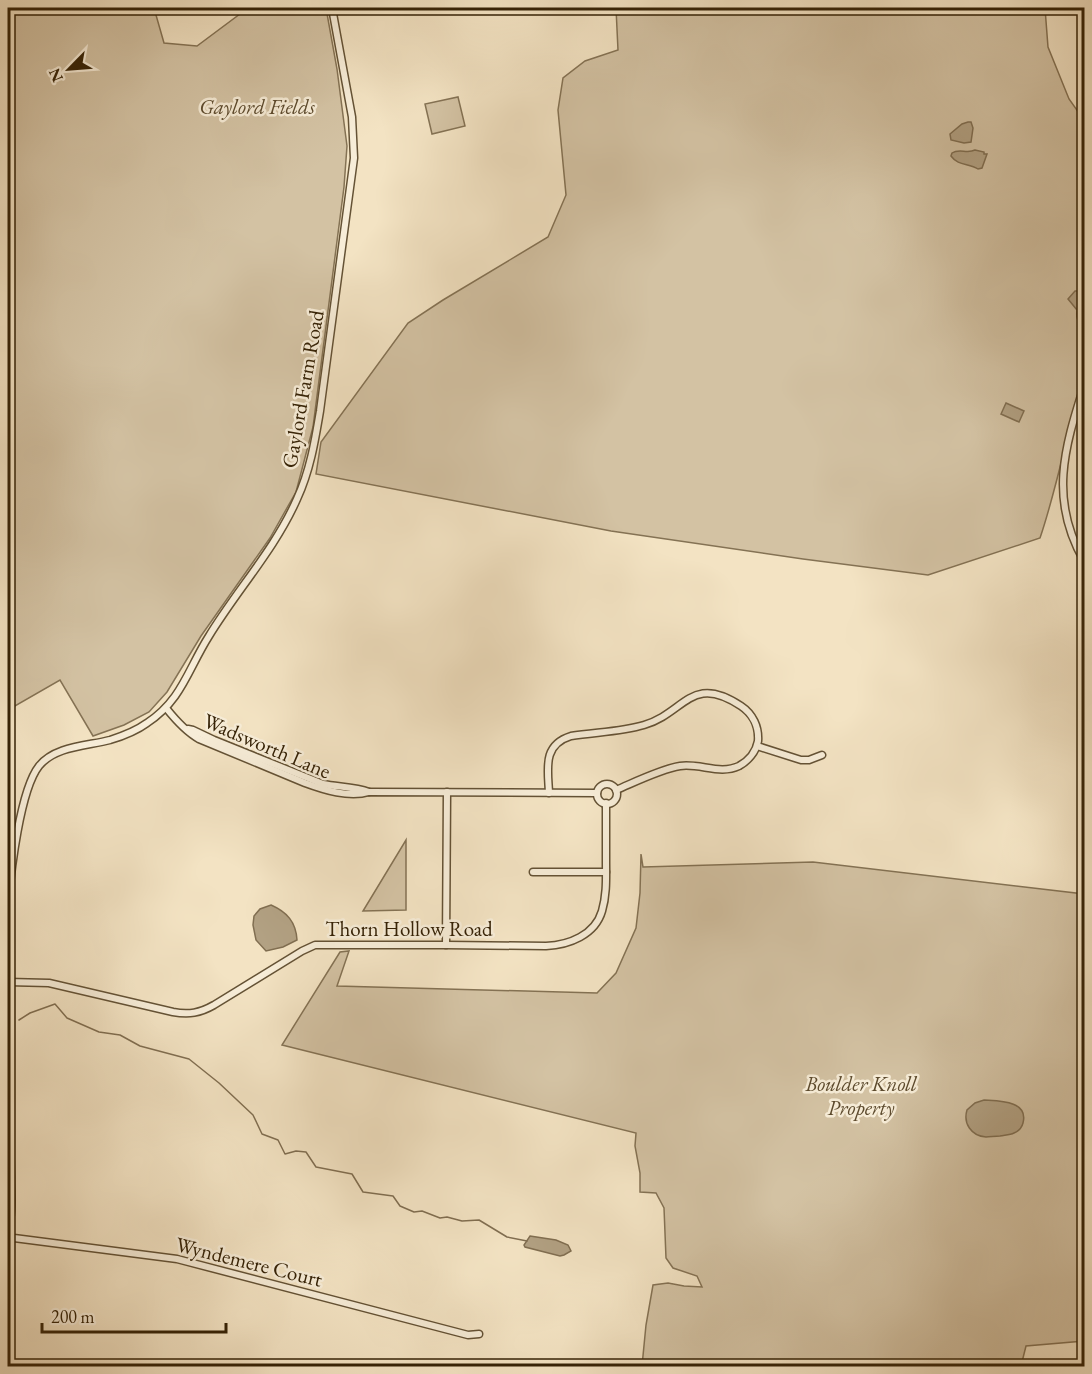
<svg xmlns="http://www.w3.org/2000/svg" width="1092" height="1374" viewBox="0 0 1092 1374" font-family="'EB Garamond',serif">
  <rect width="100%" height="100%" fill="#f3e3c3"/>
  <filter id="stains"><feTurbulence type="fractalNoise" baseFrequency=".00333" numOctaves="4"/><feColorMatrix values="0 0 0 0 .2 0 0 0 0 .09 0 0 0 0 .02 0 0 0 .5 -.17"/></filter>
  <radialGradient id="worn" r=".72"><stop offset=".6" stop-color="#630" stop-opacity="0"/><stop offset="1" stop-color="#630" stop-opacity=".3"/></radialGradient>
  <g fill="#d3c2a3" stroke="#847254" stroke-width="1.5">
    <path d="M8 8H154L164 43 197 46 248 8H326L337 69 347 146 344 187 313 427 296 492 270 538 201 636 167 692 149 712 124 725 93 736 60 680 8 710Z"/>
    <path d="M616 8H1045L1048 47 1069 99 1084 120V374C1068 428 1058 485 1040 538L928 575 803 559 611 531 316 474 321 442 408 323 443 300 548 237 566 195 558 110 563 78 585 61 618 50Z"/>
    <path d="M458 97 465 126 432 134 425 104Z"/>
    <path d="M406 840V910L363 911Z"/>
    <path d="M641 854 643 867 813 862 1084 894V1341L1026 1346 1021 1366H642L646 1325 653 1285 668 1283 684 1286 702 1287 697 1276 673 1268 666 1258 664 1208 656 1193 640 1192V1173L635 1146 636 1133 282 1045 340 952 349 951 337 986 597 993 616 973 636 928 640 893Z"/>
  </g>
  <g fill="#b2a183" stroke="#806e51" stroke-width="1.5">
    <path d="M968 122H971L973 128 971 142 964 143 951 140 950 134 962 124Z"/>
    <path d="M975 150 984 152V154H987L982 168 978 169C969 163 958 166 951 156L952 153C959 148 967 154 975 150Z"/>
    <path d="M1084 289V324L1083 325C1077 320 1076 318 1077 310L1068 299 1075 291H1081Z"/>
    <path d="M1006 403 1024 411 1019 422 1001 414Z"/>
    <path d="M271 905C287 912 296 922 297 940L283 947 266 951 256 940 253 925 254 916 260 909Z"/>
    <path d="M984 1100C997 1101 1029 1100 1023 1123 1022 1127 1019 1131 1014 1133 1010 1135 1005 1135 1000 1136 995 1136 990 1137 986 1137 971 1136 963 1123 967 1110L975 1103Z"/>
    <path d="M530 1236 556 1240 568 1245 571 1251 564 1255 560 1256 525 1247 524 1245Z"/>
  </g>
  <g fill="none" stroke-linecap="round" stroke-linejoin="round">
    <path stroke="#806e51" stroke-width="1.5" d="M19 1020 30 1013 55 1004 67 1018 99 1032 120 1035 140 1046 189 1059 219 1083 253 1115 262 1134 278 1140 285 1154 296 1151 306 1152 316 1167 352 1174 363 1192 393 1196 400 1206 414 1212 422 1211 440 1218 447 1217 462 1221 479 1220 507 1237 527 1241"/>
    <g stroke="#645235" stroke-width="9">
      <g id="minor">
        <path d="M1084 386C1064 449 1049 500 1084 561"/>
        <path d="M166 708C174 718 188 733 199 739L305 783C324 790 349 798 369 792L597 793"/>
        <path d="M188 729 193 730 214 740 323 784C338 787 355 787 369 792"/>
        <path d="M757 746 801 760H809L822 755"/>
        <circle cx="607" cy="794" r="10"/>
        <path d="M549 793C548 769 542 745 571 736 595 732 621 732 644 725 685 713 691 673 741 706 753 714 759 727 758 741 756 752 748 761 739 766 720 775 700 763 680 766 661 769 635 782 616 790"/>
        <path d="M533 872H606"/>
        <path d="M8 903C11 871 20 790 39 766 55 746 87 746 110 740 123 736 136 731 147 723 182 700 188 669 209 636 237 590 275 549 297 499 310 471 315 441 320 411L354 158 352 117 332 8"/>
        <path d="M446 945 447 792"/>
        <path d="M8 982 49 983 173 1012C189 1015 200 1013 214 1005L302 951 315 945H446L546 946C569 945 595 935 602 911 607 894 606 877 606 860 606 841 606 822 606 803"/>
        <path d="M8 1068C10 1105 10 1141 11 1177 11 1194 13 1213 8 1229"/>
        <path d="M8 1236 14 1238 177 1259 468 1335 479 1334"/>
      </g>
    </g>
    <use href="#minor" stroke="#f7edd8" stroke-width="6"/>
  </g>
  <g text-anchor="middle" stroke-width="5" stroke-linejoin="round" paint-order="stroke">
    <g font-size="21" font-style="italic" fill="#5c4a2d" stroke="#f7edd8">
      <text x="257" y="114">Gaylord Fields</text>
      <text x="861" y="1091">Boulder Knoll<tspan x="861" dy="24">Property</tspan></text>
    </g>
    <g font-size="21" fill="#352206" stroke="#f7edd8">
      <text transform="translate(303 389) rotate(-80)" y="7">Gaylord Farm Road</text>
      <text transform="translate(267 746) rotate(23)" y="7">Wadsworth Lane</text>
      <text x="409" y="936">Thorn Hollow Road</text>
      <text transform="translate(249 1262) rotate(14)" y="7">Wyndemere Court</text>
    </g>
  </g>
  <rect width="1092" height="1374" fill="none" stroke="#f3e3c3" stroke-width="30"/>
  <rect x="9" y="9" width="1074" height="1356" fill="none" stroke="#352206" stroke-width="3"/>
  <rect x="15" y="15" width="1062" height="1344" fill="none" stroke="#352206" stroke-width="1.5"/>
  <g transform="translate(69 69) rotate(245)" stroke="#f7edd8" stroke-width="4.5" paint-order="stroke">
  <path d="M0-4.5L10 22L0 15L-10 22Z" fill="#352206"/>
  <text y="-9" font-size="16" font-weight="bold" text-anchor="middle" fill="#352206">N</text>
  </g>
  <path d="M42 1323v9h184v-9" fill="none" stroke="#352206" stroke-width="3"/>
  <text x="51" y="1323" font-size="18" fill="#352206" stroke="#f7edd8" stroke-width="4.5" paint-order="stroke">200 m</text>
  <rect width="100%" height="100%" filter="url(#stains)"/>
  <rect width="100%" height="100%" fill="url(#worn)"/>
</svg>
